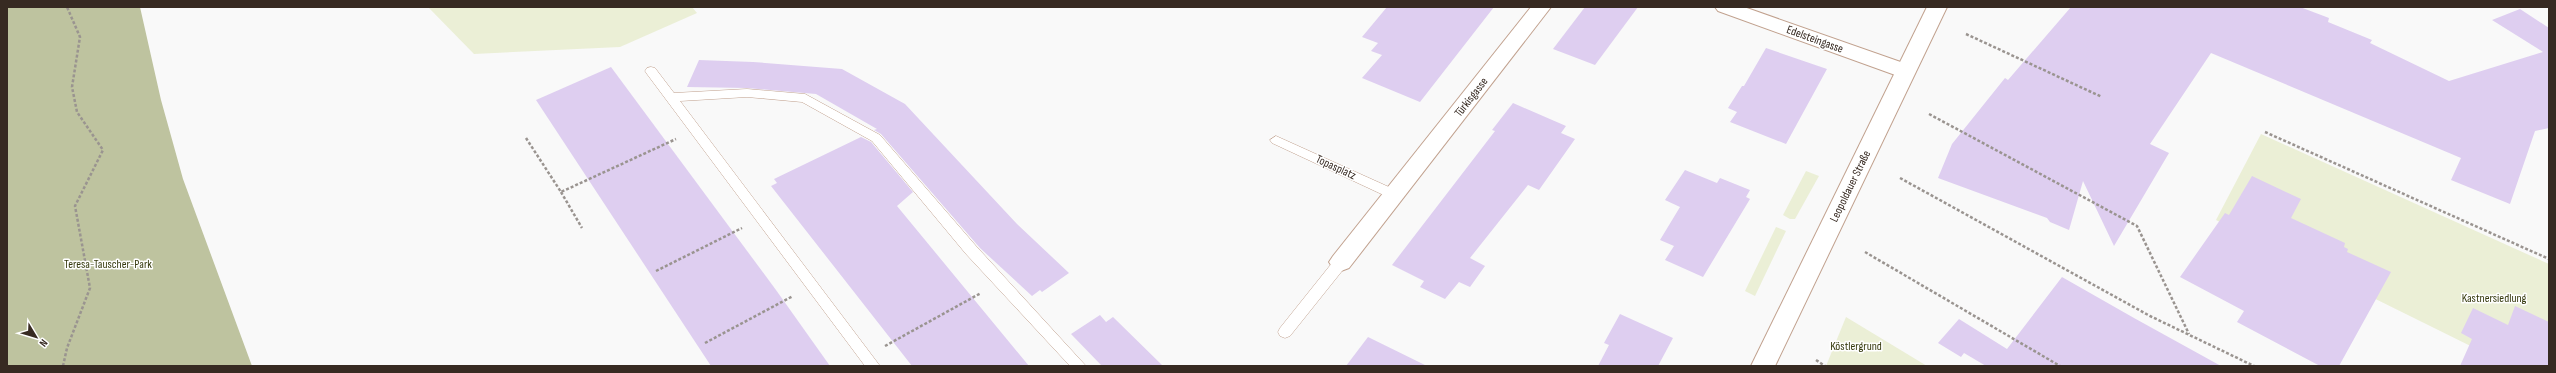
<svg xmlns="http://www.w3.org/2000/svg" width="2556" height="373" viewBox="0 0 2556 373" font-family="'Sofia Sans Condensed',sans-serif">
  <rect width="100%" height="100%" fill="#f9f9f9"/>
  <g fill="#ebefd6">
    <path d="M428 7H692L697 13 620 47 474 54Z"/>
    <path d="M2261 134 2549 264V366H2511L2216 220Z"/>
    <path d="M1806 171 1819 176 1795 219H1790L1783 215Z"/>
    <path d="M1776 227 1786 231 1755 296 1745 291Z"/>
    <path d="M1846 317 1927 366H1826Z"/>
  </g>
  <path fill="#bec39f" d="M7 7H140L161 100 183 179 252 366H7Z"/>
  <g fill="#decef0">
    <path d="M1387 7H1494L1420 102 1362 78 1382 55 1371 51 1378 43 1362 37Z"/>
    <path d="M1585 7H1638L1595 65 1553 49Z"/>
    <path d="M2071 7H2300L2329 18 2328 22 2372 40 2370 43 2449 81 2543 52 2492 20 2520 9 2549 28V128L2535 131 2510 204 2451 180 2461 158 2211 53 2150 144 2169 153 2114 246 2083 181 2069 230 2050 222 2047 218 1938 178 1952 144 2005 78 2008 80Z"/>
    <path d="M1766 48 1827 69 1786 144 1730 122 1737 112 1728 108 1742 86H1744Z"/>
    <path d="M699 60 753 62 842 69 905 104 1017 224 1069 273 1042 292 1040 290 1032 296 980 248 881 134 874 130 877 129 816 94 747 88 687 87Z"/>
    <path d="M611 67 776 290 830 366H711L536 100Z"/>
    <path d="M1513 103 1566 126 1561 133 1575 139 1539 190 1528 185 1470 258 1485 266 1470 287 1459 282 1445 299 1420 287 1424 281 1392 265 1495 131 1492 130Z"/>
    <path d="M861 137 871 142 913 192 897 206 1029 366H912L771 186 777 183 774 179Z"/>
    <path d="M1685 170 1717 183 1720 178 1750 190 1746 197 1750 199 1703 277 1665 260 1674 246 1660 240 1680 207 1665 200Z"/>
    <path d="M2252 176 2301 199 2291 218 2345 243 2344 247 2348 249 2347 252 2391 272 2339 366H2320L2237 322 2244 311 2180 277 2225 213 2229 215Z"/>
    <path d="M2062 277 2134 318 2221 366H1986L1964 353 1961 357 1938 343 1959 319 2007 349Z"/>
    <path d="M2515 306 2549 322V366H2460L2472 339 2461 333 2473 308 2508 325Z"/>
    <path d="M1620 314 1673 338 1658 366H1598L1609 345 1604 343Z"/>
    <path d="M1100 315 1106 322 1113 317 1163 366H1102L1071 334Z"/>
    <path d="M1368 337 1427 366H1346Z"/>
  </g>
  <g fill="none" stroke-linecap="round" stroke-linejoin="round">
    <g stroke="#c1a18e" stroke-width="1">
      <g id="service">
        <path d="M651 67 655 68 674 93 747 89 805 94 880 135 976 246 1086 366H1070L966 254 872 141 802 102 747 97 680 101 880 366H865L647 74 645 71 647 68Z"/>
        <path d="M1276 136 1400 192 1402 195 1400 198H1390L1272 143 1270 140Z"/>
        <path d="M1341 257 1346 258 1348 262 1346 266 1290 336 1285 338 1280 336 1278 332 1280 328 1336 258Z"/>
      </g>
    </g>
    <g stroke="#c1a18e" stroke-width="2">
      <g id="minor">
        <path d="M1531 7H1551L1349 268 1341 271 1333 268 1329 262 1333 256Z"/>
        <path d="M1715 7H1744L1912 66 1915 71 1912 76 1905 78 1898 76 1718 11Z"/>
      </g>
    </g>
    <g stroke="#c1a18e" stroke-width="2">
      <path id="secondary" d="M1927 7H1947L1775 366H1751Z"/>
    </g>
    <g stroke="#9a9490" stroke-width="2.5" stroke-dasharray="3 2" stroke-linecap="butt">
      <path d="M1966 34 2102 97"/>
      <path d="M1929 114 2137 226 2189 334"/>
      <path d="M2265 132 2549 259"/>
      <path d="M526 138 561 192 676 139"/>
      <path d="M1900 178 2150 316 2254 366"/>
      <path d="M561 192 582 228"/>
      <path d="M1865 252 2060 366"/>
      <path d="M656 271 742 228"/>
      <path d="M705 343 793 296"/>
      <path d="M885 346 981 293"/>
      <path d="M1816 360 1825 366"/>
      <path d="M63 366 67 348 90 288 75 206 103 150 77 112 72 87 80 37 67 7"/>
    </g>
    <use href="#service" fill="#fff" fill-rule="evenodd"/>
    <use href="#minor" fill="#fff" fill-rule="evenodd"/>
    <use href="#secondary" fill="#fff" fill-rule="evenodd"/>
  </g>
  <g text-anchor="middle" stroke-width="3" stroke-linejoin="round" paint-order="stroke">
    <g font-size="12" fill="#372a22" stroke="#fff">
      <text transform="translate(1815 39) rotate(20)" y="4">Edelsteingasse</text>
      <text transform="translate(1471 97) rotate(-52)" y="4">Türkisgasse</text>
      <text transform="translate(1336 167) rotate(25)" y="4">Topasplatz</text>
      <text transform="translate(1850 186) rotate(-64)" y="4">Leopoldauer Straße</text>
    </g>
    <g font-size="12" fill="#35390d" stroke="#fff">
      <text x="108" y="268">Teresa-Tauscher-Park</text>
      <text x="2494" y="302">Kastnersiedlung</text>
      <text x="1856" y="350">Köstlergrund</text>
    </g>
  </g>
  <rect width="2556" height="373" fill="none" stroke="#372a22" stroke-width="16"/>
  <g transform="translate(36 337) rotate(128)" stroke="#ffffff" stroke-width="3" paint-order="stroke">
  <path d="M0-3L7 15L0 10L-7 15Z" fill="#372a22"/>
  <text y="-6" font-size="11" font-weight="bold" text-anchor="middle" fill="#372a22">N</text>
  </g>
</svg>
